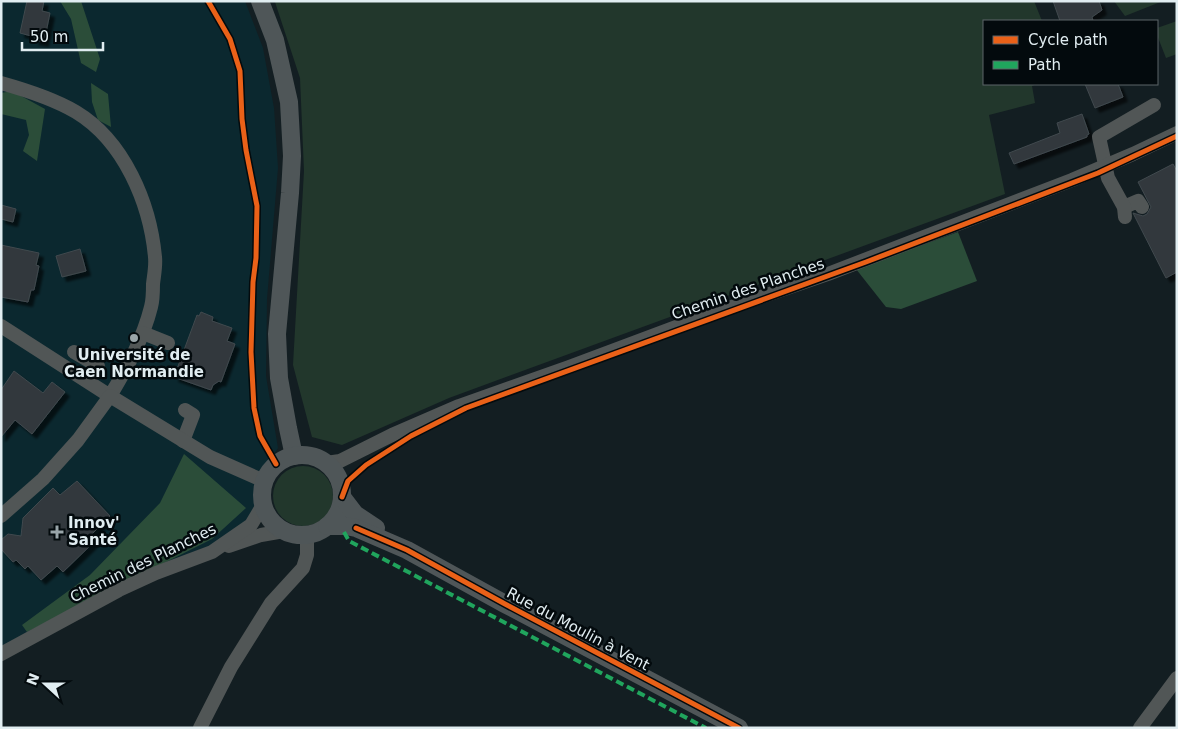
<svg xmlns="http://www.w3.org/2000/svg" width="1178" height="729" viewBox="0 0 1178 729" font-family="'DejaVu Sans',sans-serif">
  <defs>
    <filter id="shadow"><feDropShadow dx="4.5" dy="4.5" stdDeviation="1" flood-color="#0009"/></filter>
  </defs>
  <rect width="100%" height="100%" fill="#131e22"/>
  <path fill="#0b282f" d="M1 1H245L263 48 274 108 278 168 267 299 266 376 278 448 274 454 269 456 256 498 257 504 254 515 211 546 190 553 156 573 1 654Z"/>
  <g fill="#22372c">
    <path d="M1034 1 1042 21H984V84H1037L1032 86 1035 103 989 115 1005 194 449 398 342 445 312 437 293 365 304 171 300 78 275 2Z"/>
    <path d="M1114 1H1163L1125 16Z"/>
    <path d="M1177 21V54L1166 58 1157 35V28Z"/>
    <circle cx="303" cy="496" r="30"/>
  </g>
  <g fill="#2b4d39">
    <path d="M60 1H81L100 59 96 72 81 63 71 19Z"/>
    <path d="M91 83 108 94 111 127 98 120 92 102Z"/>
    <path d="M12 91 45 109 37 161 23 151 29 135 26 120 1 114V93Z"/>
    <path d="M958 232 977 281 901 309 886 307 856 269Z"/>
    <path d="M184 454 246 508 212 539 27 632 22 625 90 575 160 503Z"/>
  </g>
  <g fill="#30383c" stroke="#41494e" filter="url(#shadow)">
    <path d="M27 1H44L42 11 50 13 44 42 34 40 35 37 20 33Z"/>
    <path d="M1053 1H1099L1102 10 1092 17 1093 21H1060Z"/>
    <path d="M1085 84H1118L1123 97 1095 108Z"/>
    <path d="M1082 114 1089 134 1087 135V137L1014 164 1009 153 1060 133 1057 123Z"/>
    <path d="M1173 164 1177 171V272L1166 278 1133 213 1143 216 1147 214 1151 207 1138 182Z"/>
    <path d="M1 205 16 209 13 222 1 219Z"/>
    <path d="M1 245 39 253 36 265 39 266 34 290H31L28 302 1 297Z"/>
    <path d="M80 249 86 271 62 277 56 256Z"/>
    <path d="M201 312 213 317 212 321 232 328 227 341 235 344 221 382 219 381 213 385 211 390 174 377 197 315 199 316Z"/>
    <path d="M14 371 43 393 52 382 65 392 32 434 15 420 1 437V390Z"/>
    <path d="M77 481 110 516 89 537 94 542 63 572 57 566 41 580 28 566 25 569 16 560 13 562 1 549V540L8 534 21 536 23 518 53 488 60 495Z"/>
  </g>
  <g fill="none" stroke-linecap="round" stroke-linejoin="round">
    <g stroke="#515656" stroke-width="14">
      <path d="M1 83C26 90 54 99 76 112 124 141 150 203 155 257 156 266 154 275 153 284 153 291 153 300 151 307 143 339 127 368 110 396L1 326"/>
      <path d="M1124 207 1138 201 1142 207"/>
      <path d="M1125 217 1124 207 1108 178 1099 137 1154 105"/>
      <path d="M143 333 168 343"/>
      <path d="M74 352 98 366"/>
      <path d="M183 441 193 415 185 410"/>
      <path d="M326 463 340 461 392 435 459 406 569 367 708 315 828 274 1072 180 1133 154 1177 133"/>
      <path d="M1 516 43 479 78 440 110 396 210 457 264 481"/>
      <path d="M229 546 261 535 284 531"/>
      <path d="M1 654 119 590 156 573 212 552 251 525 263 505"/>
      <path d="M200 728 231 667 271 603 303 568 307 555V535"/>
      <path d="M1140 728 1177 678"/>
    </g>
    <g stroke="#4f5658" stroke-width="18">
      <path d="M260 1 275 40 289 102 292 156 290 193 277 334 279 378 288 428 294 456"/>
      <circle cx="302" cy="495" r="40"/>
      <path d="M342 497 355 514 376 528"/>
      <path d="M327 526H346L356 528 407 550 505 604 739 728"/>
    </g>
    <path stroke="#20a55d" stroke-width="4" stroke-dasharray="8 4" stroke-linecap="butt" d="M344 532 349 541 706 728"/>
    <g stroke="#030a0d" stroke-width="8">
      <g id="cycleway">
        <path d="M208 1 230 39 240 71 242 119 246 150 257 206 256 258 253 282 251 352 254 408 260 436 276 464"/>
        <path d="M342 497 348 481 366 465 411 436 466 408 866 262 1098 173 1177 136"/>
        <path d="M356 528 407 550 505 604 739 728"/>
      </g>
    </g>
    <use href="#cycleway" stroke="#ea6118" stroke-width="5"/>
  </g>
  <g fill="#99a5a9" stroke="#030a0d" stroke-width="2">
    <circle cx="134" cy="338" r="5"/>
    <path d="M54.5 524.5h5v5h5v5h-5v5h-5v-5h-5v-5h5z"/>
  </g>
  <g text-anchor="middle" stroke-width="5" stroke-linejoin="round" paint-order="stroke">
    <g font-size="15" fill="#e1edf1" stroke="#030a0d">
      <text transform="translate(748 289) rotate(-19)" y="5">Chemin des Planches</text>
      <text transform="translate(143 563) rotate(-26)" y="5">Chemin des Planches</text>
      <text transform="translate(578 629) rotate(28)" y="5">Rue du Moulin à Vent</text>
    </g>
    <g font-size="15" font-weight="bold" fill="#e1edf1" stroke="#030a0d">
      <text x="134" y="360">Université de<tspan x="134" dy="17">Caen Normandie</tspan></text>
      <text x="68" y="528" text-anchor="start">Innov'<tspan x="68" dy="17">Santé</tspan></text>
    </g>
  </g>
  <rect width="1178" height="729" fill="none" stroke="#e1edf1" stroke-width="5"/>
  <rect x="983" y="20" width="175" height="65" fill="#030a0d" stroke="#5c6568"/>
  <rect x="993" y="36" width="25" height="8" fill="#ea6118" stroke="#5c6568"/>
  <text x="1028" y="45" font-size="15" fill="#e1edf1">Cycle path</text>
  <rect x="993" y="61" width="25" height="8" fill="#20a55d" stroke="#5c6568"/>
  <text x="1028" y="70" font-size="15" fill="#e1edf1">Path</text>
  <g transform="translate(45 684) rotate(291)" stroke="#030a0d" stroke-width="4" paint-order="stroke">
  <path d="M0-4L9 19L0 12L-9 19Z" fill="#e1edf1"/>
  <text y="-8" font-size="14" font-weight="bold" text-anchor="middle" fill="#e1edf1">N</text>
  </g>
  <path d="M22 42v8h81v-8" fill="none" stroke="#e1edf1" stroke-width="2.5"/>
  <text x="30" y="42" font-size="15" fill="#e1edf1" stroke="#030a0d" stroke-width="4" paint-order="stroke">50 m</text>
</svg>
